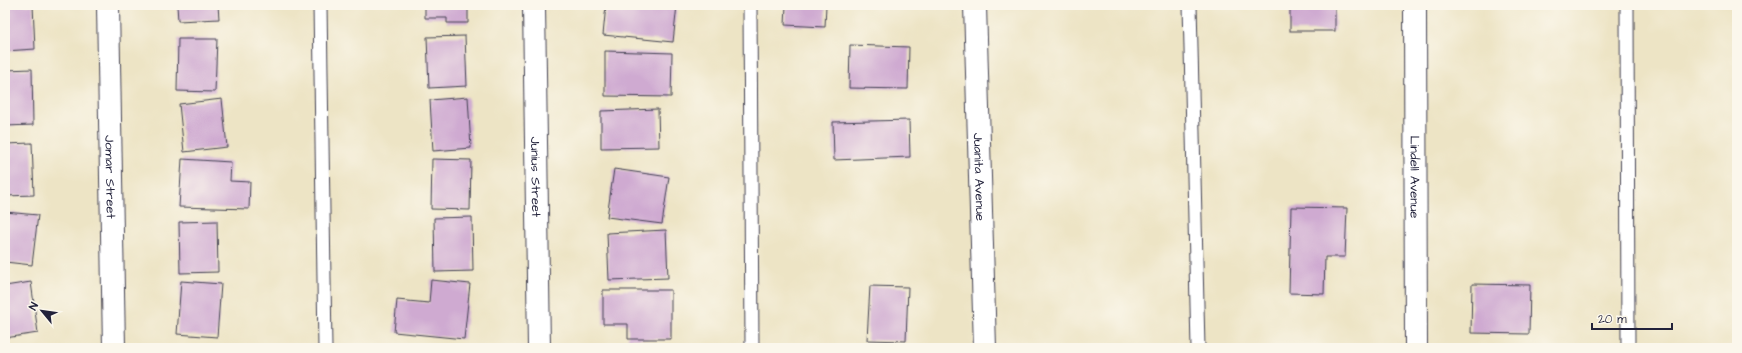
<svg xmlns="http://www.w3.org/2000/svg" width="1742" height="353" viewBox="0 0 1742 353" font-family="'Architects Daughter',sans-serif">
  <rect width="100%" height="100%" fill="#fbf7ec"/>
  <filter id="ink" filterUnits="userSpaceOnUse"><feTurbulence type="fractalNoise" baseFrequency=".025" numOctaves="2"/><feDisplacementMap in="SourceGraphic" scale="8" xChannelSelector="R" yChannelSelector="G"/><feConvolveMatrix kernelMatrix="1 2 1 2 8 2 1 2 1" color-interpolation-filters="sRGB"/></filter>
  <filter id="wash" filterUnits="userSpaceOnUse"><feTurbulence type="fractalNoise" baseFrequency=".012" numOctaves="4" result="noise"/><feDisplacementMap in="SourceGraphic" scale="16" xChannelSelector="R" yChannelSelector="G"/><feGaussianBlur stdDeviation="0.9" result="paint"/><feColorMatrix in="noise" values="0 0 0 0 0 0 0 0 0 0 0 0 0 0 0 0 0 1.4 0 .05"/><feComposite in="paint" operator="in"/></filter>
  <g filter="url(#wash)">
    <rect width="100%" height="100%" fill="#ede4c5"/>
    <g id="blocks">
      <g fill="#cfaad1">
        <path d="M5 5H33L35 49 5 51Z"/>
        <path d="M177 5H218L219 19 178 21Z"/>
        <path d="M425 5H468V23H447V18H425Z"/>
        <path d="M606 5H677L673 42 603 35Z"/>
        <path d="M786 5H826L825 27 785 25Z"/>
        <rect x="1290" y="5" width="45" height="26"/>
        <path d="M465 36 467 86 429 88 427 37Z"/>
        <path d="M178 39H217L215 92 177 91Z"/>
        <path d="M850 45 909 47 908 89 849 88Z"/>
        <path d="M605 51 672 53 671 97 605 96Z"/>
        <path d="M32 69 33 125 5 126V70Z"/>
        <path d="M468 97 471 148 433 151 430 100Z"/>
        <path d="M222 99 227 147 184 152 179 104Z"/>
        <path d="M658 109 659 147 601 148V111Z"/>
        <path d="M909 120 910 157 834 160 833 122Z"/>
        <path d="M32 143 34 195 5 196V144Z"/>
        <path d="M182 159 231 162 230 181 250 182 249 209 179 207Z"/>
        <path d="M432 159 471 160 470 210 431 209Z"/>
        <path d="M614 169 669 177 662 224 607 217Z"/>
        <path d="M1291 207 1347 208 1345 257H1325L1324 294 1289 293Z"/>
        <path d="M5 212 38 215 32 265 5 262Z"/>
        <path d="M472 217 473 271 435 272 434 218Z"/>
        <path d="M217 221 218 272 180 273 179 222Z"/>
        <path d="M666 230 668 278 609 280 607 233Z"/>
        <path d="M431 280 470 284 464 339 394 332 397 300 429 303Z"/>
        <path d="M181 281 221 284 217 337 177 334Z"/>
        <path d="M31 282 38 333 5 338V286Z"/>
        <path d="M1472 284 1530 285 1529 334 1471 333Z"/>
        <path d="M870 286 908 287 906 341 867 340Z"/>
        <path d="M603 290H671V339H628V324H603Z"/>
      </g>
    </g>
  </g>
  <g filter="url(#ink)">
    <use href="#blocks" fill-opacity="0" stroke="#403f50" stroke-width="1"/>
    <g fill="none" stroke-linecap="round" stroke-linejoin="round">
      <g stroke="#403f50" stroke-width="15">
        <g id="service">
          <path d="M320 5 325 348"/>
          <path d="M750 5 752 348"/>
          <path d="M1190 5 1198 348"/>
          <path d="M1627 5 1628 348"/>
        </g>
      </g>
      <g stroke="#403f50" stroke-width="24">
        <g id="minor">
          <path id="s1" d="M108 5 114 348"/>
          <path id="s2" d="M975 5 985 348"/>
          <path id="s3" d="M1415 5 1416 348"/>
        </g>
      </g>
      <g stroke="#403f50" stroke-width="24">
        <g id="tertiary">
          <path id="s4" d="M534 5 539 348"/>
        </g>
      </g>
      <use href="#service" stroke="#fff" stroke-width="13"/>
      <use href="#minor" stroke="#fff" stroke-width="22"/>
      <use href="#tertiary" stroke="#fff" stroke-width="22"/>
    </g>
  </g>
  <g text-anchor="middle" stroke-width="3.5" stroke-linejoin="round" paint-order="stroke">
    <g font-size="13" fill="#22223b" stroke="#fbf7ec">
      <text dy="5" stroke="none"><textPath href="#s1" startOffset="172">Jomar Street</textPath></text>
      <text dy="5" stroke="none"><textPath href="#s4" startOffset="172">Junius Street</textPath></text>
      <text dy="5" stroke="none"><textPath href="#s2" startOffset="172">Juanita Avenue</textPath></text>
      <text dy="5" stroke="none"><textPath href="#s3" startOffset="172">Lindell Avenue</textPath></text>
    </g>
  </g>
  <rect width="1742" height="353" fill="none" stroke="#fbf7ec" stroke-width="20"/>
  <g transform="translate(42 311) rotate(299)" stroke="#fbf7ec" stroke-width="3" paint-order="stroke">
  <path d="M0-3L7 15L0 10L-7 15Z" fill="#22223b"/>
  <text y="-6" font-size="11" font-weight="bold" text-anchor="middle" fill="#22223b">N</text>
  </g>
  <path d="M1592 323v6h80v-6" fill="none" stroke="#22223b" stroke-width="2"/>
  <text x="1598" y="323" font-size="12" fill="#22223b" stroke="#fbf7ec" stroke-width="3" paint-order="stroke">20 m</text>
</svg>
